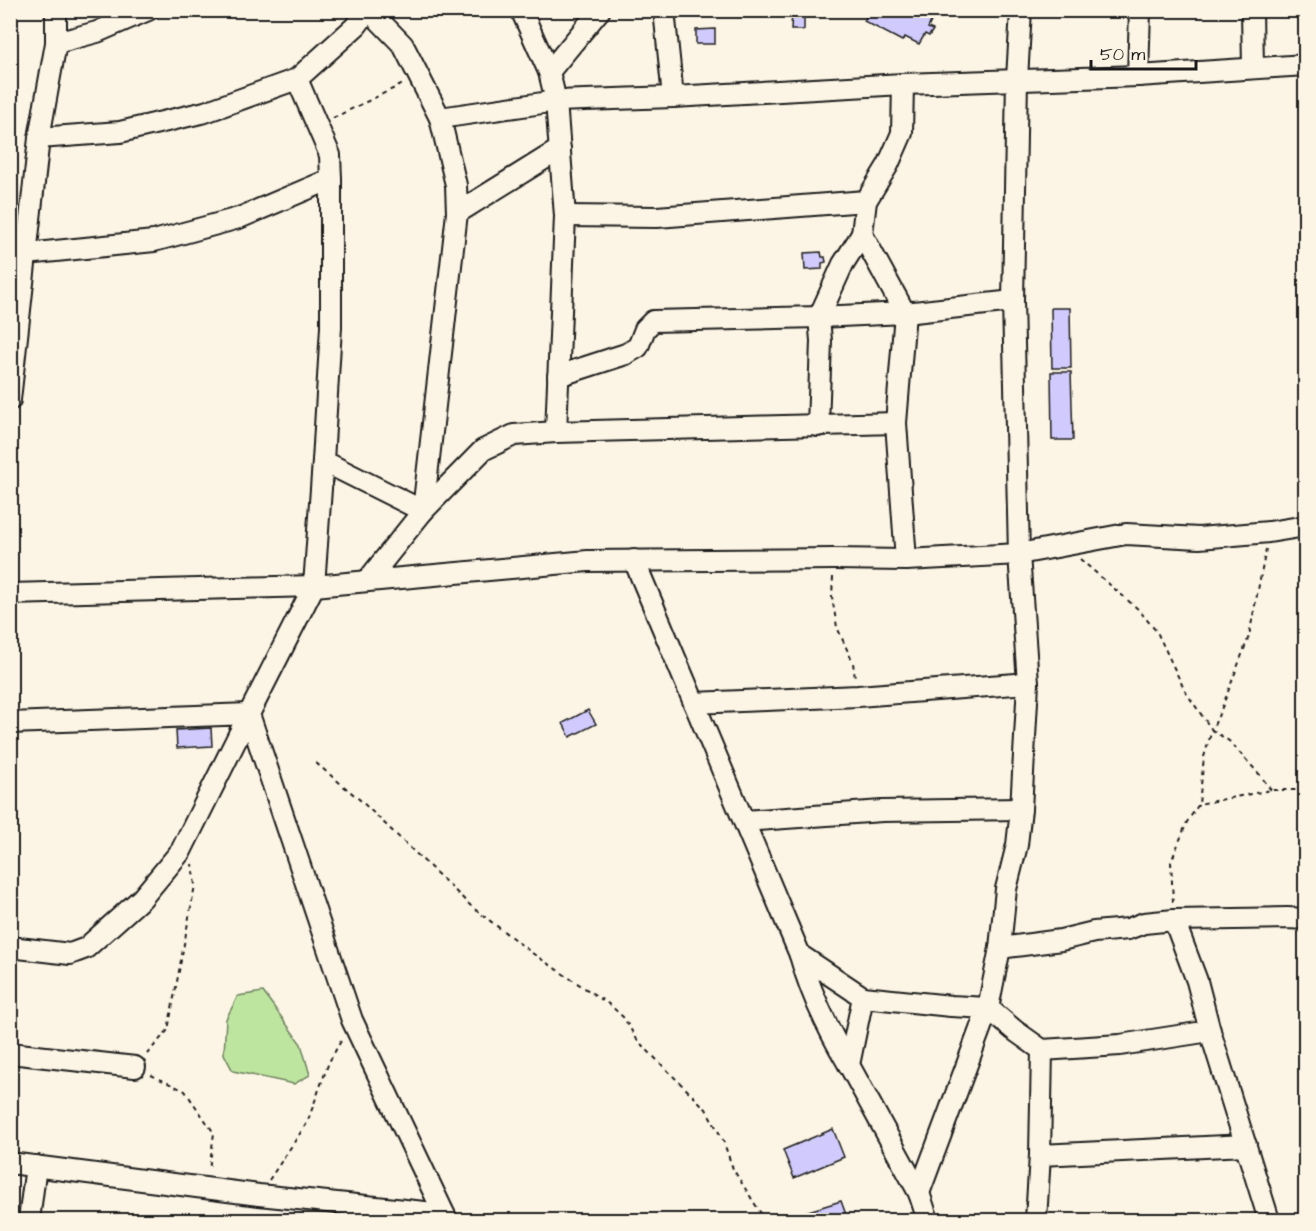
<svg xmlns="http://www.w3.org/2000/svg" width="1316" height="1231" viewBox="0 0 1316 1231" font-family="'Architects Daughter',sans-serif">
  <rect width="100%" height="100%" fill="#fcf5e5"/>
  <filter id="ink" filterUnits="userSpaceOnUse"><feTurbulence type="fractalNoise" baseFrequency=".0167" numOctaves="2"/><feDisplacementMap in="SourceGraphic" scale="12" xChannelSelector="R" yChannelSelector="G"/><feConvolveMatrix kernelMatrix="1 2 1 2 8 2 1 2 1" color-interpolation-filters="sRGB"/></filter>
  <g filter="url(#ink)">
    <path fill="#bee5a0" stroke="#6d805e" stroke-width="1.5" d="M263 992 301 1044 310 1075 294 1084 233 1071 224 1054 226 1019 238 996Z"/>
    <g fill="#d1cbfd" stroke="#1c1c1c" stroke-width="1.5">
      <path d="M792 10H804V30H791Z"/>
      <path d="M870 10H921L933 17 928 28 933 30 929 36 925 34 919 44 905 37 902 41 864 21Z"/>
      <path d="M715 29V44H696V30Z"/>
      <path d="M821 252 822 257H825L826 262 822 263V269L805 270 804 253Z"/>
      <path d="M1051 308H1070L1071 368H1052Z"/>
      <path d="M1051 372H1071L1073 440H1052Z"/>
      <path d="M588 710 596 724 570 737 563 723Z"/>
      <path d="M211 728 212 746 177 748 176 730Z"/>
      <path d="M10 913H15L12 928H10Z"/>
      <path d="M833 1129 844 1157 794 1178 783 1150Z"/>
      <path d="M841 1201 848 1220H790L789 1217Z"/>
    </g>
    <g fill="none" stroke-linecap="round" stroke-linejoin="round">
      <g stroke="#1c1c1c" stroke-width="24">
        <g id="minor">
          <path d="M521 10 549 72 556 101 565 216 556 432"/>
          <path d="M664 10 673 97"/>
          <path d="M1021 10 1017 79 1013 301 1019 554 1028 683 1021 809 1017 845 1006 889 1000 948 988 1008 1014 1030 1042 1050 1040 1155 1036 1220"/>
          <path d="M1252 10 1253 68"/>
          <path d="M56 43 97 32 148 10"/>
          <path d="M549 72 600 10"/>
          <path d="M1138 76 1140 10"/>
          <path d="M297 79 330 155 331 179V327L323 461 314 586 249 714 352 1020 447 1220"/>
          <path d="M903 84 902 133 888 165 866 201 862 234 905 313 896 423 906 560"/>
          <path d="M440 118 556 101 673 97 903 84 1138 76 1306 65"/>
          <path d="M39 138 120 132 205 112 297 79 357 25 368 10"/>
          <path d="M457 213 560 149"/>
          <path d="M565 216 657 217 866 201"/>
          <path d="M10 251 26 254 154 241 239 218 331 179"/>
          <path d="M558 376 626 354 638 347 645 329 653 321 819 317 905 313 1013 301"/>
          <path d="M10 400 39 138 56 43V10"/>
          <path d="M818 426 821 341 819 317 843 264 862 234"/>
          <path d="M323 461 423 511 483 450 514 435 556 432 896 423"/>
          <path d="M634 560 800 955 863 997 849 1065 919 1193 928 1220"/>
          <path d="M367 581 423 511 457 213 456 185 440 118 403 45 369 10"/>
          <path d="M10 594 314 586 588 561 834 559 906 560 1019 554 1126 534 1199 538 1269 532 1306 526"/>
          <path d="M694 703 858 696 1028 683"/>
          <path d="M10 723 249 714 181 851 142 898 86 948 70 954 10 947"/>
          <path d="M744 821 882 811 1021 809"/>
          <path d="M1174 920 1197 981 1210 1031 1269 1220"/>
          <path d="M1000 948 1061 940 1094 932 1128 929 1144 923 1174 920 1287 918 1306 919"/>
          <path d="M800 955C811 995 828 1030 849 1065"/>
          <path d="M863 997 951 1006 988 1008 919 1193"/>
          <path d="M1042 1050 1120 1045 1210 1031"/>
          <path d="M10 1053 135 1067"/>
          <path d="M1040 1155 1246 1145"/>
          <path d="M10 1163 259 1195 444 1214"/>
          <path d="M29 1220 36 1166"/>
        </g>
      </g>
      <g stroke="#1c1c1c" stroke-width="2" stroke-dasharray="4.5 4.5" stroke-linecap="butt">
        <path d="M333 118 403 84"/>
        <path d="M1266 549 1249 636 1223 705 1212 730 1229 741 1260 775 1271 790"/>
        <path d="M1080 559 1139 610 1157 632 1185 691 1212 730 1204 757 1199 804"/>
        <path d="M833 577 832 597 837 627 853 663 855 678"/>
        <path d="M316 763 359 799 472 907 532 953 610 1005 623 1017 638 1041 706 1109 723 1140 733 1169 765 1220"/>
        <path d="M1173 902 1171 862 1187 822 1199 804 1271 790H1306"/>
        <path d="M147 1054 168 1030 195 885 192 864"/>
        <path d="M151 1075 185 1091 214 1133 209 1170"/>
        <path d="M269 1180 307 1123 329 1062 342 1039"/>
      </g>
      <use href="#minor" stroke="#fcf5e5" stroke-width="20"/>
    </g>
  </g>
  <rect width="1316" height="1231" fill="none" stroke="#fcf5e5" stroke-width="36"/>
  <rect x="18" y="18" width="1280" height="1195" fill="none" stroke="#1c1c1c" stroke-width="2" filter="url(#ink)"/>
  <path d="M1091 60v9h105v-9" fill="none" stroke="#1c1c1c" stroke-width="3"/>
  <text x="1100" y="60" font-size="18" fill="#1c1c1c" stroke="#fcf5e5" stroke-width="4.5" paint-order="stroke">50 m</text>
</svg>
